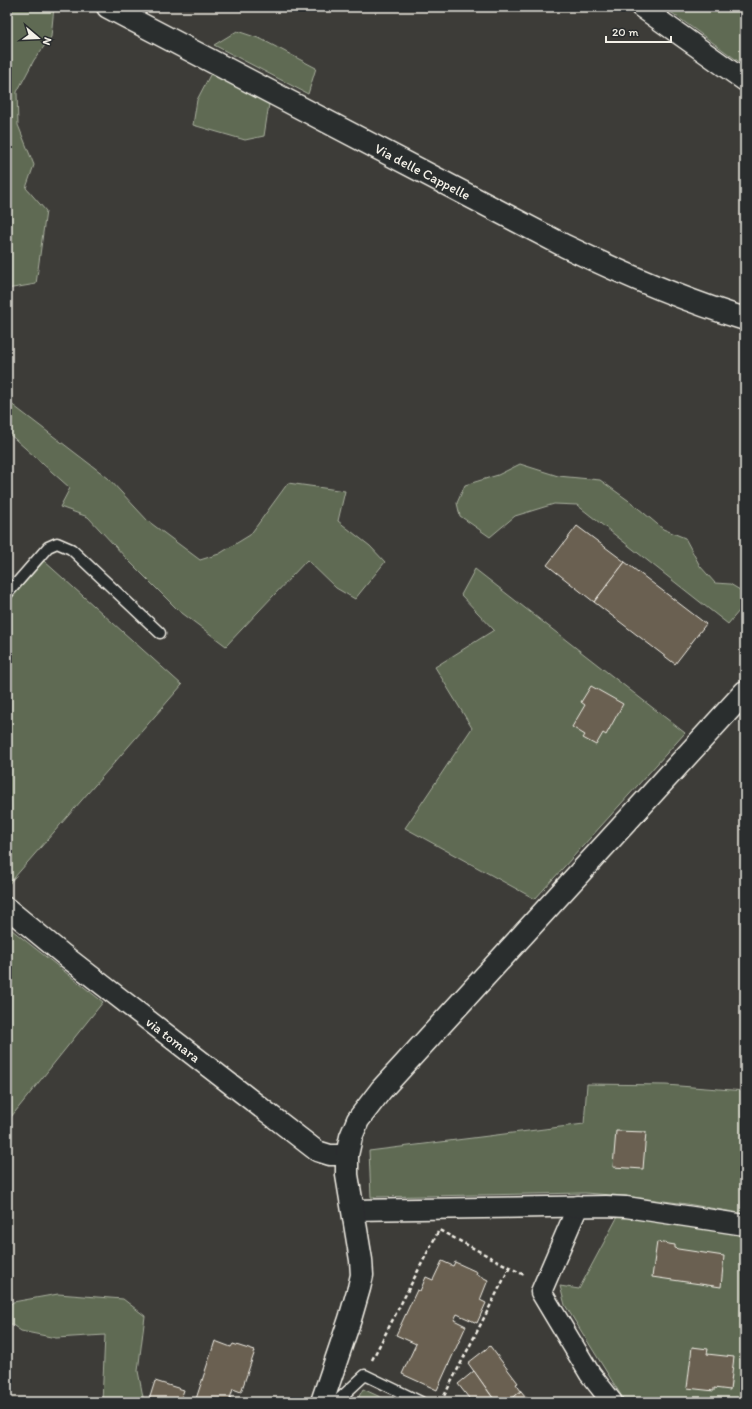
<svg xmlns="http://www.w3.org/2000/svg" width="752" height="1409" viewBox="0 0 752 1409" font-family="Itim,sans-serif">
  <rect width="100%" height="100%" fill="#3d3c38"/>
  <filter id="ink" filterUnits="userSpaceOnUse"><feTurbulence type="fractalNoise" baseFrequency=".025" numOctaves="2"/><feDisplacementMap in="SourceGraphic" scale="8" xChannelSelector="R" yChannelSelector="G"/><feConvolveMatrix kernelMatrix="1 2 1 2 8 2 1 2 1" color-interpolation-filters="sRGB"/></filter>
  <g filter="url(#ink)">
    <g fill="#5e6b53" stroke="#a9ae9e">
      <path d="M7 7H54L51 37 34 60 17 92 18 125 34 165 26 188 46 211 36 284 7 289Z"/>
      <path d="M662 7H745V66L672 13Z"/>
      <path d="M237 31 261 39 316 68 308 94 214 45Z"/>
      <path d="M211 73 269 104 264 136 245 140 193 125 197 100Z"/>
      <path d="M7 398 10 403 108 478 148 521 200 560 219 554 250 535 288 483 345 491 338 521 370 546 385 562 355 599 336 588 307 560 226 646 178 610 127 559 88 517 60 507 70 488 7 432Z"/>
      <path d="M520 464 558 476 600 480 632 503 663 529 685 538 700 566 715 583 730 584 745 593V604L728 624 577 505 554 504 515 516 490 537 460 516 457 503 465 485 498 475Z"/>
      <path d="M44 561 182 685 7 886V603Z"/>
      <path d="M475 569 685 733 535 899 405 828 472 728 435 667 494 630 461 595Z"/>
      <path d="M7 926 103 1002 7 1122Z"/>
      <path d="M587 1084 666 1085 745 1091V1214L687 1204 624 1196 585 1193 371 1197 369 1151 584 1124Z"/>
      <path d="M618 1216 745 1234V1402H640L624 1400 565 1305 560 1286 579 1289Z"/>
      <path d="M58 1294 123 1299 145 1316 138 1371 144 1402H102L105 1335 56 1338 21 1331 7 1321V1308L13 1302Z"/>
      <path d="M363 1389 391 1402H356Z"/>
    </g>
    <g fill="#6a6051" stroke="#f4f1e8">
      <path d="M577 526 625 562 594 602 547 565Z"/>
      <path d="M625 562 706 624 675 664 594 602Z"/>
      <path d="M591 686 623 704 606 735 603 733 596 745 583 738 585 735 572 727 585 705 581 702Z"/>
      <path d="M616 1131 646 1132 643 1169 613 1167Z"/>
      <path d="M657 1242 675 1245V1248L678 1249 724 1256 721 1287 652 1277Z"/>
      <path d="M442 1261 453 1266 455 1262 477 1272 476 1274 488 1280 480 1300 486 1303 477 1323 457 1314 454 1320 466 1326 437 1390 402 1374 416 1344 396 1335 417 1290 420 1291 426 1277 433 1280Z"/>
      <path d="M215 1341 231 1347 233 1344 255 1351 241 1392 233 1389 229 1402H195Z"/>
      <path d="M490 1346 518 1383 516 1384 521 1391 508 1402H496L468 1363Z"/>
      <path d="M692 1347 708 1349 707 1354 734 1357 730 1390 714 1388V1391L687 1388Z"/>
      <path d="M474 1371 495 1401 493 1402H472L458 1384Z"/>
      <path d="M155 1381 184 1390 180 1402H157L149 1400Z"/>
      <path d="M521 1391 530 1402H508Z"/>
    </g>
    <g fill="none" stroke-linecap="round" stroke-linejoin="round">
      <g stroke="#f4f1e8" stroke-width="13">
        <g id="service">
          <path d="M7 594 48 547 57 543 71 549 160 633"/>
          <path d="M336 1402 365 1375 421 1402"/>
        </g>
      </g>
      <g stroke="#f4f1e8" stroke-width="23">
        <g id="minor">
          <path d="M641 7 745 81"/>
          <path id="s1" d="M7 908 64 955 317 1151 330 1155H347"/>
          <path d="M578 1206 541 1292 590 1374 612 1402"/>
          <path d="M353 1210 606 1206 626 1207 745 1225"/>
        </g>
      </g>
      <g stroke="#f4f1e8" stroke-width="25">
        <path id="tertiary" d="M322 1402 350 1319 359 1288 362 1275 361 1260 347 1175V1155L351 1137 358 1120 381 1090 745 692"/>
      </g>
      <g stroke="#f4f1e8" stroke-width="25">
        <g id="secondary">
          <path id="s2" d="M108 7 565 246C623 274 683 300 745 319"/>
        </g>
      </g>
      <g stroke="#f4f1e8" stroke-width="2.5" stroke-dasharray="4 3" stroke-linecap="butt">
        <path d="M372 1360 439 1230 526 1276"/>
        <path d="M441 1402 510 1267"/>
      </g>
      <use href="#service" stroke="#2a2d2e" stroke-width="10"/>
      <use href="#minor" stroke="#2a2d2e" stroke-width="20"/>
      <use href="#tertiary" stroke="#2a2d2e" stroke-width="22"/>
      <use href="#secondary" stroke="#2a2d2e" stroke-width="22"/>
    </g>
  </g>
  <g text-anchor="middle" stroke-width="3.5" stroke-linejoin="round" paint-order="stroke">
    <g font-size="14" fill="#f4f1e8" stroke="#2a2d2e">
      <text dy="5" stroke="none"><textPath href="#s2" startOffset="355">Via delle Cappelle</textPath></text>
      <text dy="5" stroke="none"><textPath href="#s1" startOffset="212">via tomara</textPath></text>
    </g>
  </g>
  <rect width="752" height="1409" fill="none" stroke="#2a2d2e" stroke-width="24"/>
  <rect x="12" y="12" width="728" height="1385" fill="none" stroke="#f4f1e8" stroke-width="1.5" filter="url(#ink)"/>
  <g transform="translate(38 38) rotate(109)" stroke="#2a2d2e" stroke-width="3" paint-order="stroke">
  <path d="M0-3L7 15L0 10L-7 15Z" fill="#f4f1e8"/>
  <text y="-6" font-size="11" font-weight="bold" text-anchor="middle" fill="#f4f1e8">N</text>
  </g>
  <path d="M606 36v6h65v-6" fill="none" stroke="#f4f1e8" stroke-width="2"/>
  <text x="612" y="36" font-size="12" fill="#f4f1e8" stroke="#2a2d2e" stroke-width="3" paint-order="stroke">20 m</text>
</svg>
